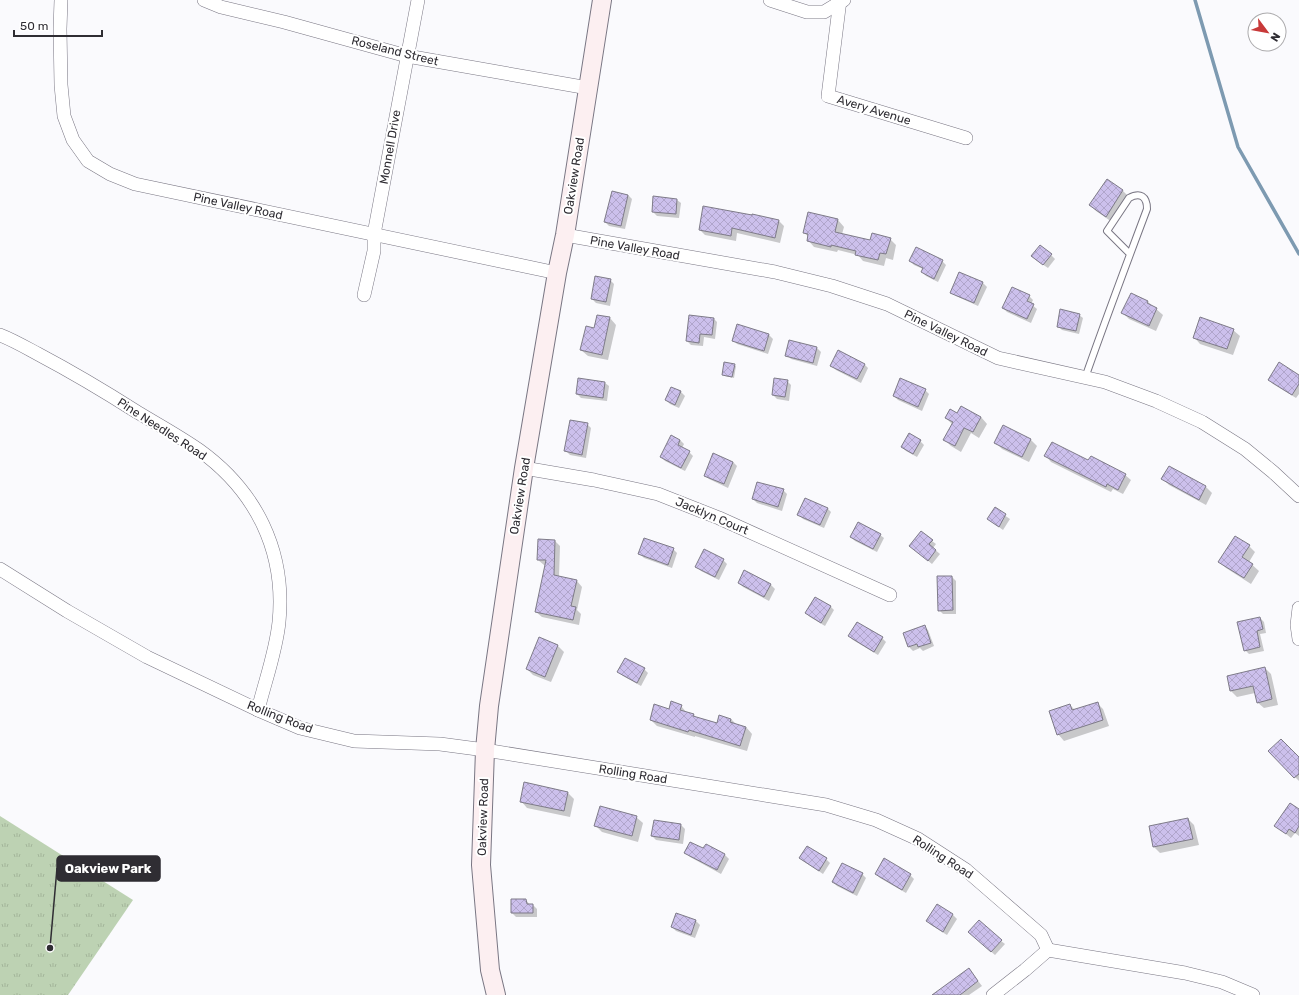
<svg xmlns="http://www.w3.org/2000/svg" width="1299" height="995" viewBox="0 0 1299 995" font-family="Rubik,sans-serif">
  <defs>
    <pattern id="park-tufts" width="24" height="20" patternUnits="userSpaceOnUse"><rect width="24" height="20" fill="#bdd2b3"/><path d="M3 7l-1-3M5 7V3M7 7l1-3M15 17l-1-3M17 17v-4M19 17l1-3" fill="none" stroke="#a3b59a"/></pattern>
    <pattern id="building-cross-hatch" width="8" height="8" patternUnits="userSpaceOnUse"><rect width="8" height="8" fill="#ccc0ec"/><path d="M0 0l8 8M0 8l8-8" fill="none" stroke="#b0a5cb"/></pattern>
  </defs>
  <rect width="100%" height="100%" fill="#fafafd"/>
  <path fill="url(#park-tufts)" d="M0 816 133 900 68 995H0Z"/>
  <g fill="#0003">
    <path d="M1107 180 1123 191 1129 197 1112 222 1096 211 1090 205Z"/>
    <path d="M613 192 628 195 632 199 625 229 609 226 605 222Z"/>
    <path d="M677 200 681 203 679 218 657 216 653 212Z"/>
    <path d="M838 220 844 227 842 234 870 242 890 239 896 245 893 260 886 258 884 266 863 261 858 255 838 250 837 252 814 247 808 240 809 237 804 233Z"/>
    <path d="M779 221 784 226 780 243 737 233 736 241 705 235 700 230Z"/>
    <path d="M1051 255 1055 259 1048 268 1036 260Z"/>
    <path d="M910 261H942L946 265 938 282 926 276 922 272 923 269 914 265Z"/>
    <path d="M960 273 983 283 987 287 978 306 956 296 952 292Z"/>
    <path d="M610 280 614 284 610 306 596 303 592 299Z"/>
    <path d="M1029 296 1033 300 1031 304 1037 309 1031 323 1007 312 1003 308Z"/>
    <path d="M1147 301 1163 315 1156 331 1129 319 1123 313Z"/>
    <path d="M1079 315 1083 318 1079 334 1062 330 1058 326Z"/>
    <path d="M610 318 616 325 608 360 588 356 581 350 595 330Z"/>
    <path d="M713 318 717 322 715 339 704 337 703 346 691 345 687 341Z"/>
    <path d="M738 325 769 335 773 339 768 354 737 344 733 340Z"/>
    <path d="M1233 330 1240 336 1233 355 1200 344 1194 337Z"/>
    <path d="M817 348 821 352 817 366 791 359 787 355Z"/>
    <path d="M864 364 868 368 861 383 836 370 832 366Z"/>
    <path d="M734 365 736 366 734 378 725 376 723 375Z"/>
    <path d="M1299 376V394L1296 398 1273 384 1269 380Z"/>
    <path d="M787 381 791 385 789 401 777 399 773 395Z"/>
    <path d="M605 383 609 386 607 401 581 398 577 394Z"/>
    <path d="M672 388 681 392 685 396 679 408 670 404 666 400Z"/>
    <path d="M925 390 929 394 922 411 898 400 894 396Z"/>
    <path d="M957 414 981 417 987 424 979 438 971 433 961 452 951 446 945 440 953 425 946 418Z"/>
    <path d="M587 424 591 428 586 458 570 455 566 451Z"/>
    <path d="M1030 439 1037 446 1029 462 1002 449 996 443Z"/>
    <path d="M680 440 684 444 682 448 689 452 693 456 685 471 665 461 661 457Z"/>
    <path d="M920 441 924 445 917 457 906 451 902 447Z"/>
    <path d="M1046 456 1089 462 1125 475 1131 480 1123 494 1113 489 1111 492 1051 462Z"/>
    <path d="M733 462 737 466 728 488 709 479 705 475Z"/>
    <path d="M1169 467 1206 487 1212 493 1206 505 1169 485 1163 479Z"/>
    <path d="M783 490 787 494 782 511 757 503 753 499Z"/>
    <path d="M827 508 831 512 824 528 803 519 799 515Z"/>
    <path d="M995 509 1010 519 1003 530 988 519Z"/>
    <path d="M880 535 884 538 877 552 855 541 851 537Z"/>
    <path d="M555 541 560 546 559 577 577 581 582 587 577 610 581 614 579 625 542 617 536 612 546 566 544 565 538 560Z"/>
    <path d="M932 541 936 544 933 548 940 554 932 564 910 546Z"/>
    <path d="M1249 546 1255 552 1249 562 1259 571 1251 584 1226 568 1219 562Z"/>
    <path d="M673 549 677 553 672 568 644 558 640 554Z"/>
    <path d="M723 560 727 564 719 580 701 571 697 567Z"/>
    <path d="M745 571 771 585 775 589 769 601 743 587 739 583Z"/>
    <path d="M952 577 956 581V614H943L939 610Z"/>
    <path d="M830 606 834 610 825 626 810 617 806 613Z"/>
    <path d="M1260 618 1264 622 1266 633 1260 634 1264 651 1249 654 1245 650Z"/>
    <path d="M924 626 928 630 934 646 923 651 920 648 913 651 909 647 904 634Z"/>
    <path d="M849 636 882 638 886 642 878 655 853 640Z"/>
    <path d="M540 639 558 646 564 652 551 682 533 675 527 669Z"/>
    <path d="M1265 668 1271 674 1278 705 1264 708 1257 702 1255 693 1237 697 1231 691 1228 677Z"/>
    <path d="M644 669 648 673 641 686 623 676 619 672Z"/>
    <path d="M1097 703 1103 709 1109 726 1064 741 1058 734 1050 711 1070 705 1075 710Z"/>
    <path d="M681 706 687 713 694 715 698 719 717 725 731 719 736 724 746 727 752 734 747 751 695 736V737L657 726 651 720 669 710Z"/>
    <path d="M1269 751 1299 758V781Z"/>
    <path d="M568 793 574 799 570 817 527 808 521 801Z"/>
    <path d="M1299 810V836L1295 833 1291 838 1276 826Z"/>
    <path d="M636 817 643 823 638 842 602 832 595 825Z"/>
    <path d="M1188 819 1194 825 1199 845 1160 853 1154 847Z"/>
    <path d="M681 825 685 829 683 844 656 840 652 836Z"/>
    <path d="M706 845 725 855 729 859 721 874 690 857 686 853 704 850Z"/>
    <path d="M801 858 826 859 830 863 823 874 805 862Z"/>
    <path d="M862 874 866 878 857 896 837 886 833 882Z"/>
    <path d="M876 874 910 875 914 879 906 893 880 878Z"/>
    <path d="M512 900H526L530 905H533L537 909V917H516L512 913Z"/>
    <path d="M937 905 953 915 957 919 947 935 931 925 927 921Z"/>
    <path d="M696 921 700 925 695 938 676 931 672 927Z"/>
    <path d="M973 936 1001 941 1005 944 995 955Z"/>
    <path d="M972 973 982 986 969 995H933Z"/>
  </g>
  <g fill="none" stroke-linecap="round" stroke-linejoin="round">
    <path stroke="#7d9ab1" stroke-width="3.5" d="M1195 0 1238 147 1299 254"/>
  </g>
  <g fill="url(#building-cross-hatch)" stroke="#7e7b88">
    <path d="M1107 179 1123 190 1106 217 1089 205Z"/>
    <path d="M612 191 628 195 621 226 604 222Z"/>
    <path d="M653 196 677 199 676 214 652 212Z"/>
    <path d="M703 206 752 215V214L779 220 775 238 732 228 731 236 699 230Z"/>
    <path d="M808 212 838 219 835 232 870 240 872 233 891 238 886 254 880 253 878 260 855 255 856 251 831 245V247L807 241 808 234 803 233Z"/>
    <path d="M1040 245 1052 254 1043 265 1031 256Z"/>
    <path d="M916 247 943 260 934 279 921 272 923 268 909 261Z"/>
    <path d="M959 272 983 282 974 303 950 293Z"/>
    <path d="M595 276 611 279 606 302 591 299Z"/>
    <path d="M1012 287 1030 295 1027 301 1034 304 1027 319 1002 308Z"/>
    <path d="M1131 293 1148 301 1147 303 1157 308 1149 326 1121 313Z"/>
    <path d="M1060 309 1080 314 1076 331 1057 327Z"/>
    <path d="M597 315 610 317 602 355 580 350 586 326 594 328Z"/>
    <path d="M689 315 714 318 712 335 700 334 699 343 686 341Z"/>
    <path d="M1200 317 1234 329 1227 349 1193 338Z"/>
    <path d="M737 324 769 334 764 351 732 341Z"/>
    <path d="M789 340 817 347 813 363 785 356Z"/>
    <path d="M838 350 865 364 857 379 830 366Z"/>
    <path d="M724 362 735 364 732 377 722 375Z"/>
    <path d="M1279 362 1299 375V384L1292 395 1268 380Z"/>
    <path d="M578 378 605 382 603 398 576 394Z"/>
    <path d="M774 378 788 380 785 397 772 395Z"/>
    <path d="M900 378 926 389 918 407 893 396Z"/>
    <path d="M671 387 681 391 675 405 665 400Z"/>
    <path d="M961 406 981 417 973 432 964 428 955 446 943 440 953 422 945 418 950 409 957 413Z"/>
    <path d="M570 420 588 423 582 455 564 451Z"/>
    <path d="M1003 425 1031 439 1022 457 994 443Z"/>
    <path d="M909 433 921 440 913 454 901 447Z"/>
    <path d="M671 435 680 440 678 445 690 451 681 468 660 457Z"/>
    <path d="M1052 442 1088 460 1091 456 1126 474 1118 490 1107 484 1106 487 1044 456Z"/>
    <path d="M713 453 733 462 724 484 704 476Z"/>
    <path d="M1169 466 1206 486 1199 500 1161 479Z"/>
    <path d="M757 482 784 489 778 507 752 499Z"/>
    <path d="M805 498 828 508 820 525 797 515Z"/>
    <path d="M995 507 1006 514 999 527 987 519Z"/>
    <path d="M858 522 881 534 873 549 850 537Z"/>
    <path d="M921 531 933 540 929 544 936 550 928 561 909 546Z"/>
    <path d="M1235 536 1250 545 1242 557 1253 564 1244 578 1218 562Z"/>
    <path d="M644 538 674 548 668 565 638 554Z"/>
    <path d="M538 539 555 540 554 575 577 580 571 606 576 607 573 620 535 612 546 560H537Z"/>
    <path d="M704 549 724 559 715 577 695 567Z"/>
    <path d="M744 570 771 584 764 597 738 583Z"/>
    <path d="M937 576H952L953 610 938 611Z"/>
    <path d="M815 597 831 606 821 623 805 613Z"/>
    <path d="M1260 617 1263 629 1257 631 1260 647 1244 651 1237 622Z"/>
    <path d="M857 622 883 637 874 652 848 636Z"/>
    <path d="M925 625 931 643 918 647 917 644 908 647 903 633Z"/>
    <path d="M539 637 558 645 545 677 526 669Z"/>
    <path d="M625 658 645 668 637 683 617 672Z"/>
    <path d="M1265 667 1272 699 1257 703 1253 686 1230 691 1227 676Z"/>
    <path d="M671 701 682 705 680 710 694 714 693 716 717 723 719 715 731 719 730 722 746 727 740 746 689 730 688 732 650 720 654 704 669 709Z"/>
    <path d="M1098 702 1103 720 1057 735 1049 711 1070 704 1072 710Z"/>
    <path d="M1281 739 1299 757V774L1294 778 1268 751Z"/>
    <path d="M524 782 568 792 564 811 520 802Z"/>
    <path d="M1290 803 1299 809V826L1295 833 1289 829 1286 834 1274 826Z"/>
    <path d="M600 806 637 816 632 836 594 826Z"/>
    <path d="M1188 818 1193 839 1153 847 1149 826Z"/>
    <path d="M654 820 681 824 679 840 651 836Z"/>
    <path d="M690 842 703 848 706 844 725 854 717 870 684 853Z"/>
    <path d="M807 846 827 858 819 871 799 858Z"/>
    <path d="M884 858 911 874 902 890 875 874Z"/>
    <path d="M842 863 863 873 853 893 832 882Z"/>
    <path d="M511 899H526L527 904H533V913H511Z"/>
    <path d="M937 904 953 914 943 932 926 921Z"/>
    <path d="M676 913 696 920 691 935 671 927Z"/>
    <path d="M979 920 1002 940 991 952 968 932Z"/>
    <path d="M969 968 978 981 960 995H932Z"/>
  </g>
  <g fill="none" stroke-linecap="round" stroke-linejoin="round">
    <g stroke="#797683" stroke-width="8">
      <path id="lane" d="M1085 378C1105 321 1126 265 1147 209 1147 196 1140 192 1129 198L1107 231 1130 254"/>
    </g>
    <g stroke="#797683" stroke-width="14">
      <g id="street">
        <path d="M61 0 60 29 61 85 64 116 73 140 88 161 110 174 135 184 557 273"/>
        <path d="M204 0 221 7 284 22 407 56 588 88"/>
        <path d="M770 0 807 12H824L844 0"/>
        <path d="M840 0 828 96 966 138"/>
        <path d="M565 235 775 272 832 286 887 304 998 358 1105 382 1156 401 1202 422 1245 449 1273 472 1299 496"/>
        <path d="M364 295 374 251V234L418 0"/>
        <path d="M0 335C13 340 25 347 38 354 72 372 104 391 137 412 157 424 179 436 199 450 256 491 286 551 279 622 276 652 265 681 258 710"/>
        <path d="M524 468 594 480 658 494 719 518 890 595"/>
        <path d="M0 569 67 611 147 657 258 710 300 728 354 741 440 744 485 750 826 805 876 820 918 839 966 870 1041 935 1048 950"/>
        <path d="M1299 608 1297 625 1299 639"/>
        <path d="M1048 950 1185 973 1222 982 1253 995"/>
        <path d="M993 995 1025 970 1048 950"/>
      </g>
    </g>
    <g stroke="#797683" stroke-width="20">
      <path id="secondary" d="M496 995 490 970 481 865 485 750 489 706 524 468 557 273 565 235 602 0"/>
    </g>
    <use href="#lane" stroke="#fff" stroke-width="6"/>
    <use href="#street" stroke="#fff" stroke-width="13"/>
    <use href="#secondary" stroke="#fceff1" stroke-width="18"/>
  </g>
  <g text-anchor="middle" stroke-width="4" stroke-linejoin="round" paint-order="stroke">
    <g font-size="12" fill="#2f2d33" stroke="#fff">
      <text transform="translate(395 51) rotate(14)" y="4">Roseland Street</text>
      <text transform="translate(874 110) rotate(17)" y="4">Avery Avenue</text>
      <text transform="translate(390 147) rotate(-80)" y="4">Monnell Drive</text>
      <text transform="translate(574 176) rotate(-81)" y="4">Oakview Road</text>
      <text transform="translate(238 206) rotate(12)" y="4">Pine Valley Road</text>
      <text transform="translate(635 248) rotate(10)" y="4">Pine Valley Road</text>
      <text transform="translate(946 333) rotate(26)" y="4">Pine Valley Road</text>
      <text transform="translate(162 429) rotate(33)" y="4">Pine Needles Road</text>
      <text transform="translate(520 496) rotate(-81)" y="4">Oakview Road</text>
      <text transform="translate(712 516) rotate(23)" y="4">Jacklyn Court</text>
      <text transform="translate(280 717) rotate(21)" y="4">Rolling Road</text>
      <text transform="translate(633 774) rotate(9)" y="4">Rolling Road</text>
      <text transform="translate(483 817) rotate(-88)" y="4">Oakview Road</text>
      <text transform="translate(943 857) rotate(33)" y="4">Rolling Road</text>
    </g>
  </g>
  <path fill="none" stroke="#2f2d33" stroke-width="1.5" d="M50 948L57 868"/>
  <circle fill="#2f2d33" stroke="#fff" stroke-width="1.5" cx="50" cy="948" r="4"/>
  <rect fill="#2f2d33" stroke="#2f2d33" stroke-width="1.5" x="57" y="856" width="103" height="25" rx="4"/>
  <g font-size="13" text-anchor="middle" font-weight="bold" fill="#fff">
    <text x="108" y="873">Oakview Park</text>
  </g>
  <g transform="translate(1267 32) rotate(122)"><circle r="19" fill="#ffffff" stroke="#acabad"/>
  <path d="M0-3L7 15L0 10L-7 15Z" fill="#c83939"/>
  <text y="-6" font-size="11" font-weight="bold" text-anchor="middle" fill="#2f2d33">N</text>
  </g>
  <path d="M14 30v6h88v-6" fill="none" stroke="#2f2d33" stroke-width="2"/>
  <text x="20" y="30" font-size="12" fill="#2f2d33" stroke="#ffffff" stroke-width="3" paint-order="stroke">50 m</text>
</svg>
